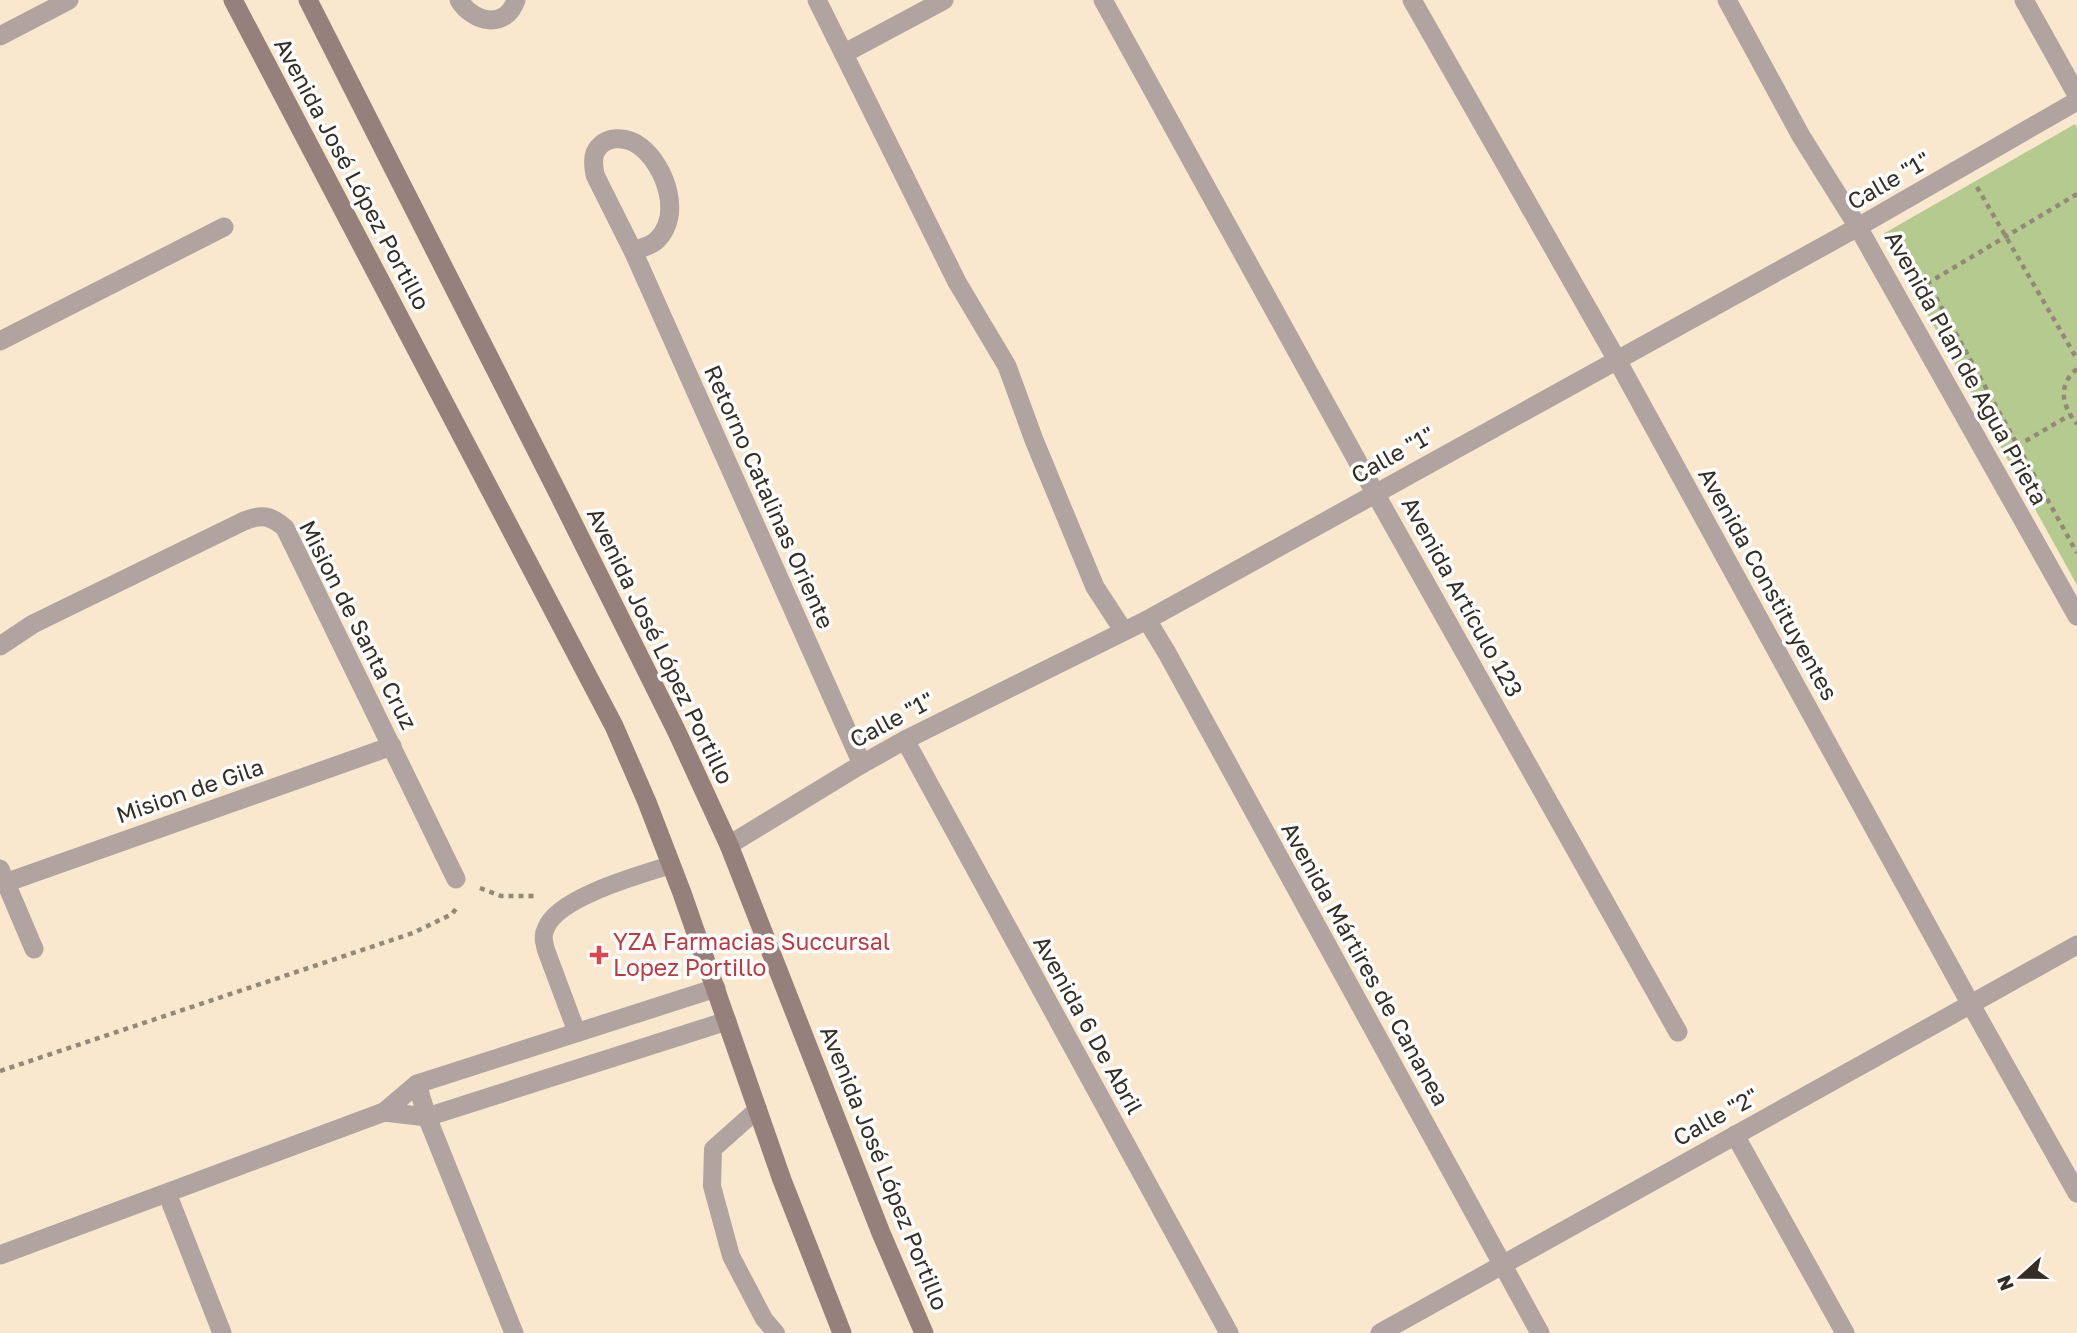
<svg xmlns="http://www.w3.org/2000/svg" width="2077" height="1333" viewBox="0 0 2077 1333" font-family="'Golos Text',sans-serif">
  <rect width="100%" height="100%" fill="#f9e8ce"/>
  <path fill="#b5ca8f" d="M2075 124 2077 128V585L1883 234Z"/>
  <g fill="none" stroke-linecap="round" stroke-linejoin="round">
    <g stroke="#948977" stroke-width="4.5" stroke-dasharray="5 5" stroke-linecap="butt">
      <path d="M1977 187 2077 359"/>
      <path d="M2077 194 1928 283 2077 553"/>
      <path d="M2077 369C2057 385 2062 406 2077 424"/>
      <path d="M2017 446 2070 415"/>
      <path d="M480 888 501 896H536"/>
      <path d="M0 1071 413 933 452 914 458 906"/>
    </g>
    <g stroke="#b1a3a0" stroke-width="18">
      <path d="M577 1033 546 950C544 942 542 936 546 928 558 897 640 875 671 865"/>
      <path d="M758 1109 713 1149 712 1186 731 1256 764 1319 776 1333"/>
    </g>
    <g stroke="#b1a3a0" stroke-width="19">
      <path d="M459 0C473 23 506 30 516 0"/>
      <path d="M817 0 957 282 1007 366 1034 440 1095 587 1123 630"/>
      <path d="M1103 0 1375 493 1678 1032"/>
      <path d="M1412 0 1617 360 1970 1003 2077 1193"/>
      <path d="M1727 0 1801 136 1858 227 2077 616"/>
      <path d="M2024 0 2077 95"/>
      <path d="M0 36 69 0"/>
      <path d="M845 53 944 0"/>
      <path d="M633 251C641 248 651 246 657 240 683 215 665 166 641 147 628 136 603 134 595 153 592 160 594 168 595 175L633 251 862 764"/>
      <path d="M0 341 224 227"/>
      <path d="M1147 620 1167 653 1540 1333"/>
      <path d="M0 646 33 624 244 521C261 514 271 515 285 528L456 879"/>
      <path d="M905 740 1229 1333"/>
      <path d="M729 845 862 764 905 740 1147 620 1858 227 2077 101"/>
      <path d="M0 869 34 949"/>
      <path d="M5 883 392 746"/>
      <path d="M417 1084 427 1117 514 1333"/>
      <path d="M384 1112 427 1117 727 1021"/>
      <path d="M1735 1135 1845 1333"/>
      <path d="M167 1193 222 1333"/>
      <path d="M0 1255 384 1112 417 1084 716 988"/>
      <path d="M1380 1333 2077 945"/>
    </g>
    <g stroke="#95807b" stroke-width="19">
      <path d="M233 0 614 726 647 802 682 893 782 1180 842 1333"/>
      <path d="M308 0 558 493 676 730 729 845 881 1233 924 1333"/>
    </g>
  </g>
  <path fill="#e0444e" stroke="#fff" stroke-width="2.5" d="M595.5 944.5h7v7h7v7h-7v7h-7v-7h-7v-7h7z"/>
  <g text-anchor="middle" stroke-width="7" stroke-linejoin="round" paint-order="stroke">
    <g font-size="23" fill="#342e24" stroke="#fff">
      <text transform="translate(352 174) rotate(62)" y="8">Avenida José López Portillo</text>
      <text transform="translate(1889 181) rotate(-30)" y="8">Calle "1"</text>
      <text transform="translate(1966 368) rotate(61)" y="8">Avenida Plan de Agua Prieta</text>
      <text transform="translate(1393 455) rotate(-29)" y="8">Calle "1"</text>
      <text transform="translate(769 497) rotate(66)" y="8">Retorno Catalinas Oriente</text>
      <text transform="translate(1768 584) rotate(61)" y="8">Avenida Constituyentes</text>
      <text transform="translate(1462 597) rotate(61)" y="8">Avenida Artículo 123</text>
      <text transform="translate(358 625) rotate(63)" y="8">Mision de Santa Cruz</text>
      <text transform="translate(660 646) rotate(64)" y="8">Avenida José López Portillo</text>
      <text transform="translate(892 720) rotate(-28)" y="8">Calle "1"</text>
      <text transform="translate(190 791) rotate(-19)" y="8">Mision de Gila</text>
      <text transform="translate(1365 964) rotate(61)" y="8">Avenida Mártires de Cananea</text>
      <text transform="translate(1088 1025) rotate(61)" y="8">Avenida 6 De Abril</text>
      <text transform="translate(1716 1117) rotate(-29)" y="8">Calle "2"</text>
      <text transform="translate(884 1168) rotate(68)" y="8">Avenida José López Portillo</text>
    </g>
    <g font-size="23" fill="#be3a42" stroke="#fff" text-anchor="start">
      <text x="613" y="950">YZA Farmacias Succursal<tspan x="613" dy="26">Lopez Portillo</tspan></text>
    </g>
  </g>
  <g transform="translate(2021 1277) rotate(249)" stroke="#ffffff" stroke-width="5" paint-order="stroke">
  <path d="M0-5L12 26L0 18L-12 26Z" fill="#342e24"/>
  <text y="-10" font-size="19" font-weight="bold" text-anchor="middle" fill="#342e24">N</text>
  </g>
</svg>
